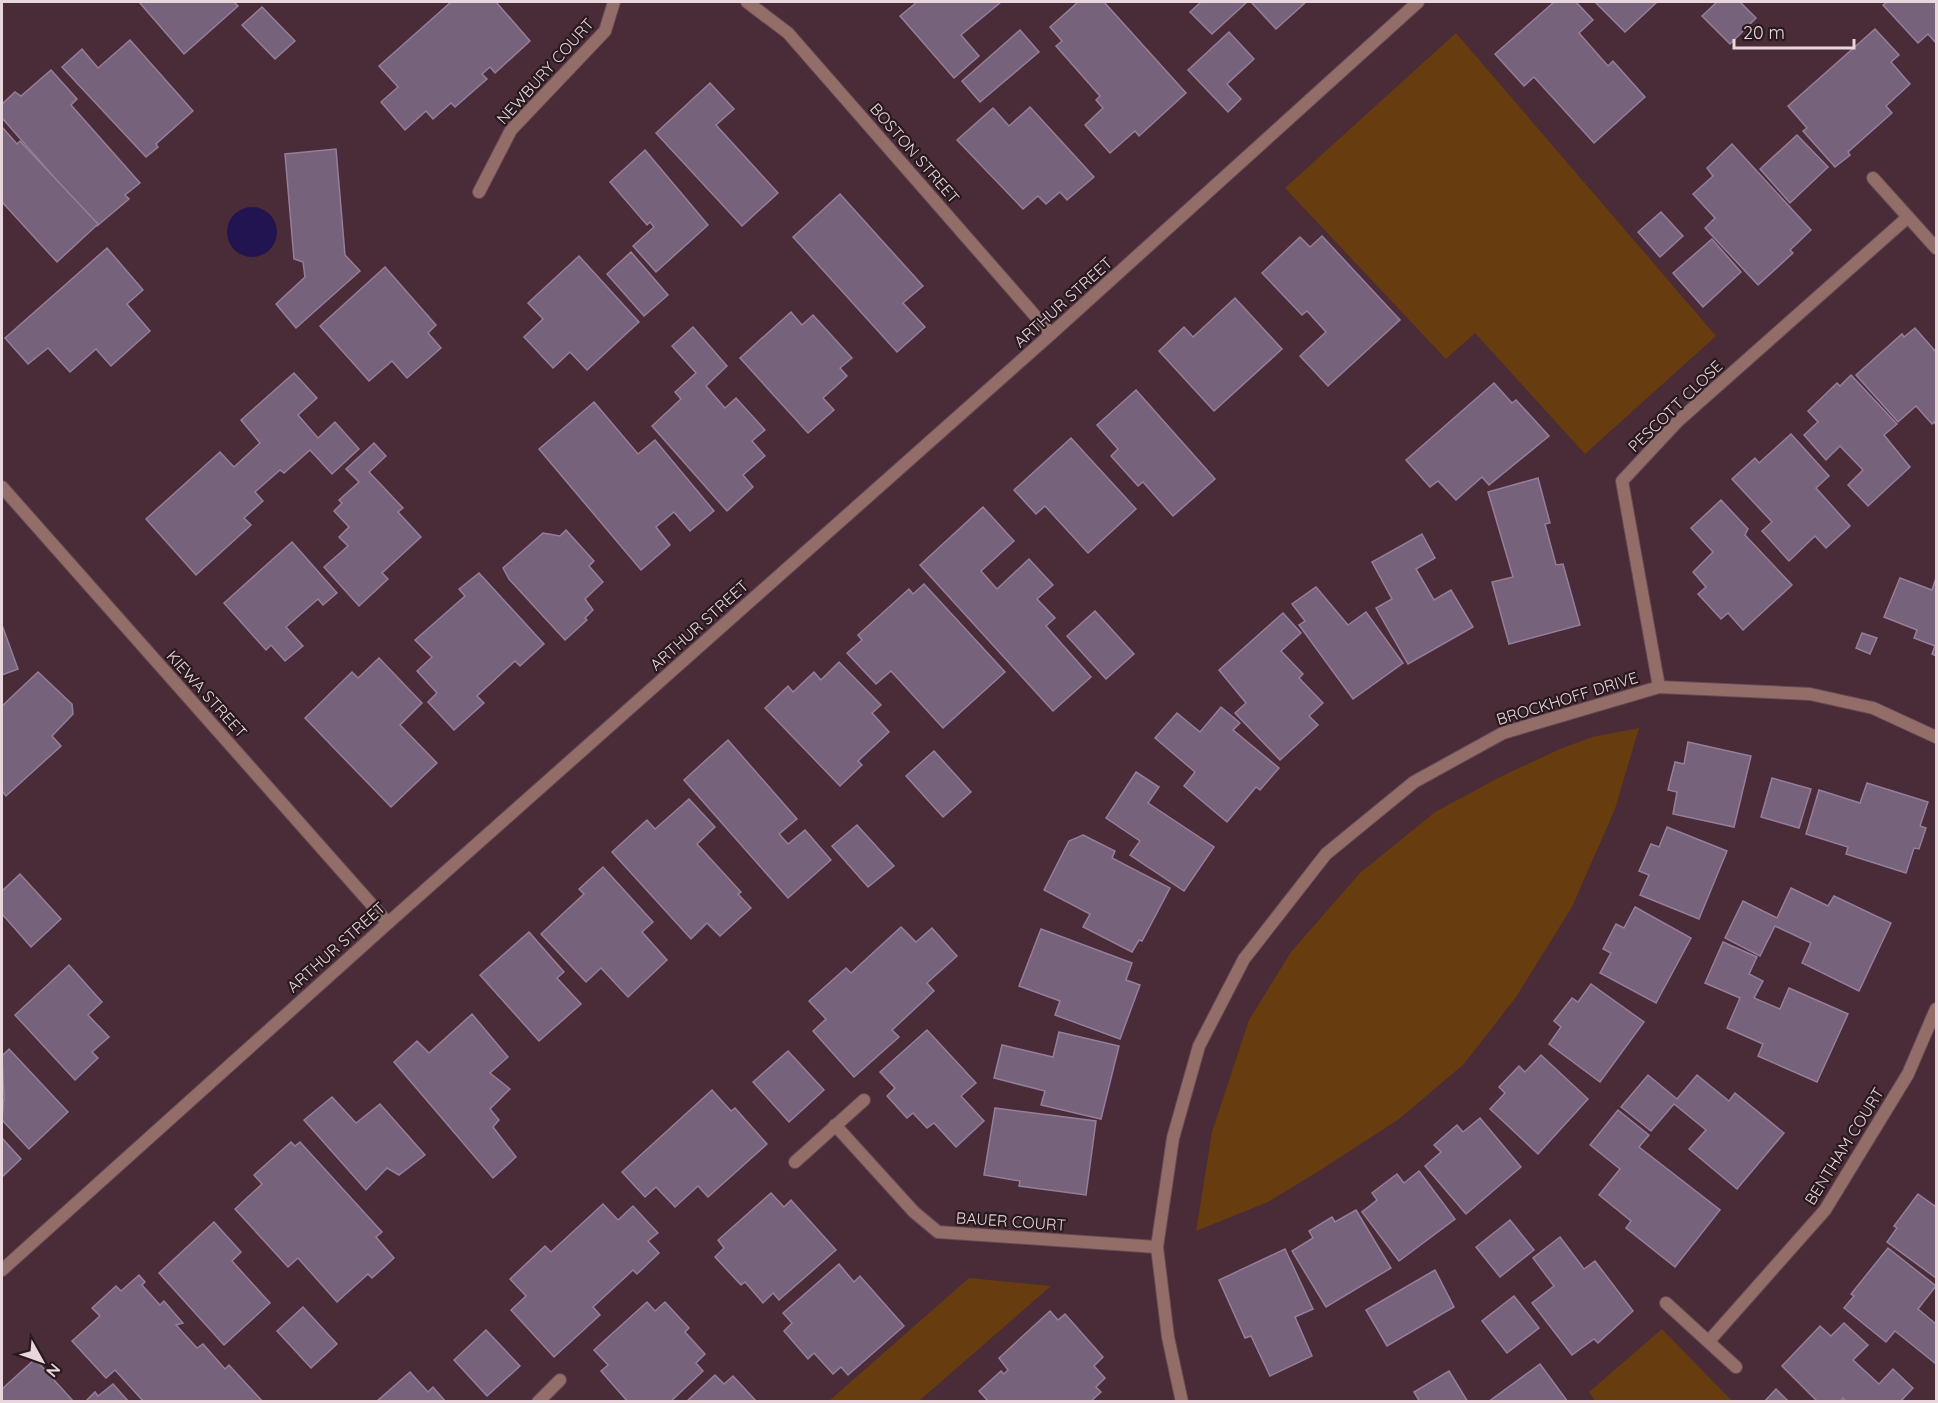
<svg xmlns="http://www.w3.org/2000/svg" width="1938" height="1403" viewBox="0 0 1938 1403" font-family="Quicksand,sans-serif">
  <rect width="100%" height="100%" fill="#4a2b38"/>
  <g fill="#673c0f">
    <path d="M1456 33 1716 336 1585 454 1475 333 1446 359 1285 188Z"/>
    <path d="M1639 728 1615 809 1572 907 1516 997 1464 1064 1399 1119 1319 1171 1268 1202 1196 1231 1212 1132 1249 1020 1291 952 1360 873 1435 812 1500 777 1560 749 1592 737Z"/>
    <path d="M969 1278 1051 1286 919 1401H829Z"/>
    <path d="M1662 1329 1732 1401H1595L1589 1392Z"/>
  </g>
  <circle fill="#211451" cx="252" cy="232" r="25"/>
  <g fill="#77627c" stroke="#957e9a" stroke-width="1.5">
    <path d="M139 2H234L238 6 184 54Z"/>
    <path d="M451 2H496L530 41 495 73 490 67 482 74 487 79 455 107 451 103 433 119 426 111 405 130 381 102 398 87 379 66Z"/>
    <path d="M917 2H1001L961 35 979 56 954 78 900 16Z"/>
    <path d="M1078 2H1104L1186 93 1139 136 1135 131 1110 153 1085 125 1103 108 1096 100 1100 96 1056 46 1062 41 1050 27Z"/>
    <path d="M1201 2H1247L1212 34 1190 12Z"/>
    <path d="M1251 2H1306L1276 29Z"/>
    <path d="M1554 2H1576L1593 20 1579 33 1608 66 1613 61 1645 97 1594 143 1534 77 1524 86 1495 54Z"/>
    <path d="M1595 2H1657L1625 32Z"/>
    <path d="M1717 2H1740L1756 18 1730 44 1702 16Z"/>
    <path d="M1887 2H1936V43L1928 34 1918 43 1883 5Z"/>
    <path d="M262 7 295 41 275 59 242 25Z"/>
    <path d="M1875 29 1899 55 1891 62 1910 84 1886 106 1892 113 1848 152 1850 155 1835 167 1803 131 1807 128 1788 106Z"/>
    <path d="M1020 30 1039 52 980 102 962 81Z"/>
    <path d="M1229 32 1254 59 1227 84 1241 99 1228 112 1188 70Z"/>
    <path d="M130 40 193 111 156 144 158 147 146 157 62 67 82 49 98 68Z"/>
    <path d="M51 70 77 99 71 105 140 183 125 195 129 199 97 226 2 118V104L15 92 21 96Z"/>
    <path d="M710 83 734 109 716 125 778 193 742 226 656 133Z"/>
    <path d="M1030 107 1094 177 1067 200 1060 192 1046 204 1038 196 1023 209 957 140 993 108 1009 126Z"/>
    <path d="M2 127 17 144 20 141 98 224 57 262 2 202Z"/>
    <path d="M1797 135 1828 167 1790 203 1760 169Z"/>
    <path d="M1732 144 1811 230 1790 250 1793 253 1758 285 1705 228 1715 218 1693 194 1713 176 1707 168Z"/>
    <path d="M336 149 345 255 360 271 296 328 276 304 305 277 303 262 294 259 285 154Z"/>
    <path d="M645 150 708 225 656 272 633 246 654 227 650 222 647 225 610 182Z"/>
    <path d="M840 194 923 286 903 303 925 327 897 352 793 237Z"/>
    <path d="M1661 212 1683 236 1660 257 1638 232Z"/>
    <path d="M1322 236 1400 320 1328 386 1300 356 1326 332 1307 311 1302 315 1262 273 1300 237 1310 247Z"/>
    <path d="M1712 239 1741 272 1703 307 1673 273Z"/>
    <path d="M107 248 143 290 127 304 150 331 111 366 96 349 70 372 48 348 28 364 5 338Z"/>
    <path d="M631 252 668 295 644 316 607 274Z"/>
    <path d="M579 256 639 322 587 370 570 352 553 368 524 337 543 319 528 303Z"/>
    <path d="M385 267 436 325 428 333 441 348 407 378 392 361 369 381 320 326Z"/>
    <path d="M1235 298 1282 349 1214 411 1159 351 1184 327 1193 337Z"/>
    <path d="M791 312 802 325 813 315 852 358 840 368 847 376 823 398 834 410 808 433 740 358Z"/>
    <path d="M693 327 727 366 706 386 725 408 736 398 765 430 752 441 765 456 743 475 753 487 727 511 652 426 681 399 675 392 696 373 672 346Z"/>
    <path d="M1915 328 1936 352V425L1934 422 1932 424 1916 406 1898 422 1856 375 1902 334 1904 337Z"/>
    <path d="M294 373 317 398 298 415 318 438 335 422 359 449 332 474 310 450 284 473 280 470 255 492 263 501 244 518 251 525 196 575 146 519 220 452 234 467 260 443 241 420Z"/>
    <path d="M1851 375 1897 424 1884 435 1910 467 1868 506 1848 485 1863 470 1840 446 1826 460 1804 435 1818 422 1808 411 1837 383 1840 386Z"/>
    <path d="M1494 383 1512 403 1516 400 1549 436 1489 485 1482 477 1456 500 1438 481 1430 487 1406 460Z"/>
    <path d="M1136 390 1215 479 1173 516 1143 482 1138 486 1111 456 1118 449 1097 425Z"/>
    <path d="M594 402 638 454 655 440 714 511 690 531 674 512 656 527 670 545 641 570 539 449Z"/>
    <path d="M1791 434 1829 476 1816 488 1850 526 1826 548 1815 536 1789 561 1762 531 1772 522 1732 479 1755 458 1759 463Z"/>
    <path d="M1071 438 1136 509 1088 553 1045 506 1036 514 1014 490Z"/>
    <path d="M374 443 386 456 369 472 403 508 398 512 421 537 382 573 388 579 359 606 324 567 348 546 339 537 349 527 334 511 342 503 339 500 359 482 346 469Z"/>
    <path d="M1538 478 1550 523 1545 524 1556 565 1563 564 1580 625 1509 644 1492 582 1513 577 1488 492Z"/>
    <path d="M1721 500 1748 529 1745 535 1792 585 1743 630 1728 613 1721 619 1698 594 1706 587 1693 572 1713 552 1691 528Z"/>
    <path d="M983 507 1014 541 981 571 997 589 1029 559 1053 585 1037 599 1055 618 1046 626 1091 677 1053 711 920 565Z"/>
    <path d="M566 530 594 561 589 566 603 582 585 599 593 610 585 618 587 620 565 640 509 579 503 568 543 533 560 536Z"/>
    <path d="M1422 534 1435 558 1416 569 1434 600 1451 590 1473 627 1408 664 1376 608 1392 599 1372 562Z"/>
    <path d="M292 542 337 593 323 605 318 599 286 627 303 646 285 661 271 645 266 650 224 603Z"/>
    <path d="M479 573 544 644 520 666 515 661 477 696 484 703 454 730 428 702 437 693 417 671 432 657 415 640 465 596 459 589Z"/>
    <path d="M1900 578 1932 590 1936 578V656L1932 654 1935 646 1914 638 1917 630 1884 617Z"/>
    <path d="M924 584 1005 672 943 728 891 671 876 684 847 653 862 640 858 635 909 589 913 594Z"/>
    <path d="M1316 587 1348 625 1366 612 1403 663 1353 699 1299 625 1305 621 1292 604Z"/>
    <path d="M1095 611 1134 654 1106 679 1067 636Z"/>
    <path d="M1283 613 1301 633 1281 651 1303 674 1299 678 1323 703 1309 716 1318 725 1280 760 1235 713 1246 703 1219 670Z"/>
    <path d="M2 625 18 669 2 675Z"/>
    <path d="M1862 633 1877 638 1870 654 1856 648Z"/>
    <path d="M379 658 422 703 400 725 437 763 391 807 305 718 352 672 358 678Z"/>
    <path d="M839 662 881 705 872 713 889 732 858 761 862 765 840 786 765 708 788 686 793 692 814 672 821 680Z"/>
    <path d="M38 672 72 704 73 714 52 736 61 746 6 796 2 791V706Z"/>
    <path d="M1221 707 1240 723 1233 730 1279 768 1260 790 1256 787 1227 822 1184 786 1195 772 1155 738 1177 713 1200 732Z"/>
    <path d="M728 740 797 819 779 834 788 844 805 830 831 860 788 898 684 780Z"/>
    <path d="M1688 742 1751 756 1734 827 1673 814 1677 792 1668 790 1675 762 1684 764Z"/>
    <path d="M934 751 971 792 943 817 906 776Z"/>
    <path d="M1136 772 1159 787 1148 803 1214 847 1184 891 1130 855 1140 841 1106 818Z"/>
    <path d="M1772 778 1811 789 1799 828 1761 817Z"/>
    <path d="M1867 783 1928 802 1920 826 1926 828 1919 849 1914 848 1906 873 1846 854 1848 847 1806 834 1819 790 1860 803Z"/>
    <path d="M689 799 715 827 697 844 741 892 738 894 751 908 720 936 707 923 691 939 612 852 647 820 655 829Z"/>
    <path d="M857 825 894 866 868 887 832 846Z"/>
    <path d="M1667 827 1727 851 1699 919 1640 895 1649 875 1639 871 1651 844 1659 847Z"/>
    <path d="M1083 835 1115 851 1112 858 1170 888 1142 941 1139 940 1132 952 1083 927 1090 914 1044 890 1069 841Z"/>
    <path d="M603 867 653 922 642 932 667 960 628 997 601 968 586 982 541 934 584 894 579 889Z"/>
    <path d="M20 874 61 919 31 947 2 914V891Z"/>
    <path d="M1791 888 1828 906 1834 896 1891 923 1859 991 1802 963 1811 943 1775 926 1760 956 1725 938 1743 901 1777 918Z"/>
    <path d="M1635 907 1691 938 1656 1003 1600 973 1611 953 1603 949 1616 924 1624 928Z"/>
    <path d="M901 927 916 942 932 928 957 956 927 983 934 991 892 1030 899 1037 854 1077 813 1031 826 1019 809 1001 846 968 851 973Z"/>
    <path d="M1041 929 1132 963 1126 980 1140 985 1120 1039 1055 1015 1060 1001 1019 986Z"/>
    <path d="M529 932 564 972 557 978 581 1004 539 1041 480 975Z"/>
    <path d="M1723 942 1757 957 1749 974 1763 981 1754 998 1780 1009 1789 988 1848 1014 1817 1082 1758 1056 1763 1044 1727 1028 1740 998 1705 983Z"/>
    <path d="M69 965 102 1002 88 1015 109 1037 92 1052 98 1058 75 1080 15 1015Z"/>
    <path d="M1591 984 1644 1022 1600 1082 1549 1044 1561 1027 1554 1021 1572 998 1578 1002Z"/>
    <path d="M472 1014 508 1057 490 1073 510 1089 490 1109 499 1120 493 1127 516 1157 493 1178 394 1062 417 1041 429 1053Z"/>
    <path d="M927 1030 976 1083 961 1096 984 1121 956 1147 934 1123 927 1128 913 1113 907 1118 887 1096 895 1088 880 1072Z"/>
    <path d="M1059 1032 1119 1046 1101 1119 1041 1105 1045 1091 994 1078 1002 1045 1053 1057Z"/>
    <path d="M9 1049 68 1112 29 1149 2 1120 4 1097 2 1056Z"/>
    <path d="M788 1051 824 1090 789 1122 753 1082Z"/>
    <path d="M1541 1055 1588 1099 1538 1154 1490 1109 1505 1093 1499 1087 1519 1066 1525 1072Z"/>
    <path d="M1648 1075 1677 1099 1697 1075 1729 1101 1735 1093 1784 1133 1737 1189 1689 1149 1706 1130 1674 1104 1651 1131 1621 1107Z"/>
    <path d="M712 1090 731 1111 735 1108 767 1144 708 1197 698 1186 675 1207 656 1187 645 1197 622 1172Z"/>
    <path d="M332 1097 356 1123 380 1104 425 1155 399 1175 387 1168 366 1190 304 1120Z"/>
    <path d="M995 1108 1096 1121 1086 1195 1019 1186 1020 1181 984 1175Z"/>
    <path d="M1618 1110 1649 1135 1639 1147 1720 1210 1675 1267 1626 1228 1631 1221 1599 1195 1620 1169 1590 1145Z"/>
    <path d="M1480 1118 1521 1167 1466 1214 1425 1166 1441 1152 1434 1145 1457 1125 1463 1132Z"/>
    <path d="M2 1138 21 1159 2 1177Z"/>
    <path d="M291 1142 295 1146 300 1142 382 1232 376 1237 394 1258 372 1278 368 1274 337 1302 298 1258 288 1267 235 1209 262 1184 254 1175Z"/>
    <path d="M1419 1171 1455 1219 1399 1261 1362 1212 1377 1200 1372 1193 1397 1174 1404 1183Z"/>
    <path d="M771 1193 784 1207 791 1200 836 1250 779 1300 773 1293 763 1303 745 1282 741 1285 715 1257 724 1248 718 1240Z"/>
    <path d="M1918 1194 1936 1207V1278L1887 1242 1897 1228 1894 1226Z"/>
    <path d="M603 1204 618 1220 633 1206 658 1233 648 1241 659 1253 637 1274 633 1270 593 1307 600 1315 554 1357 511 1310 526 1296 510 1279 545 1246 551 1252Z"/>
    <path d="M1356 1210 1391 1268 1326 1307 1292 1251 1313 1238 1309 1231 1332 1217 1335 1222Z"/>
    <path d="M1510 1220 1534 1250 1500 1277 1476 1247Z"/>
    <path d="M214 1222 241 1252 232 1261 270 1303 224 1345 159 1273Z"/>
    <path d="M1560 1237 1584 1269 1595 1261 1633 1311 1598 1343 1594 1339 1572 1355 1532 1303 1554 1286 1533 1258Z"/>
    <path d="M1888 1248 1936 1286 1918 1309 1936 1324V1364L1895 1331 1886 1342 1844 1308 1854 1296 1851 1294Z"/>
    <path d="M1285 1249 1313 1309 1295 1317 1312 1356 1270 1376 1251 1336 1245 1338 1219 1280Z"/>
    <path d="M839 1264 854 1282 860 1276 904 1326 848 1375 841 1367 833 1374 814 1353 808 1359 784 1331 792 1323 783 1313Z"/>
    <path d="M1435 1270 1454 1307 1387 1346 1366 1310Z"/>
    <path d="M139 1275 145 1282 142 1285 160 1305 164 1301 183 1323 176 1325 197 1348 203 1344 225 1369 229 1365 263 1402H144L115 1370 106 1378 72 1341 100 1316 92 1308 116 1286 121 1291Z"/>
    <path d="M1514 1296 1539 1328 1507 1353 1482 1321Z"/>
    <path d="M647 1302 655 1311 665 1302 689 1328 685 1332 705 1354 696 1363 703 1371 670 1402H628L601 1371 608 1365 594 1350Z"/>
    <path d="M303 1307 337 1344 311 1368 277 1331Z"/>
    <path d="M1050 1311 1058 1320 1065 1314 1103 1357 1094 1366 1105 1378 1096 1387 1101 1392 1090 1402H985L987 1400 979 1391 1001 1371 1004 1374 1008 1370 999 1358Z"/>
    <path d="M1844 1323 1868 1345 1853 1360 1879 1384 1893 1369 1913 1388 1900 1402H1846L1843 1398 1840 1402H1818L1782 1366 1820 1326 1831 1336Z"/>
    <path d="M486 1330 520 1366 487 1396 454 1360Z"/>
    <path d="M35 1359 74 1402H2V1389Z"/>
    <path d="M1540 1364 1568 1402H1488Z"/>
    <path d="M1449 1371 1468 1402H1420L1414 1392Z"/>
    <path d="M410 1372 428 1392 433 1387 446 1402H376Z"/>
    <path d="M715 1375 724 1384 733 1376 757 1402H686Z"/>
    <path d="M113 1384 129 1402H85L95 1392 98 1396Z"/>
    <path d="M1776 1389 1789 1402H1764Z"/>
  </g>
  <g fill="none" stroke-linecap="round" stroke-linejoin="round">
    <g stroke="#674a56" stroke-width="14">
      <g id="minor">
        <path d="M747 2 788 33 1051 334"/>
        <path d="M1873 178 1936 248"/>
        <path d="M479 192 511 130 605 31 614 2"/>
        <path d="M2 487 388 923"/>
        <path d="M1659 687 1622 481 1678 421 1908 217"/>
        <path d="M835 1125 914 1212 938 1232 1157 1247"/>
        <path d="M795 1162 864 1100"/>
        <path d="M2 1270 388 923 1051 334 1418 2"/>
        <path d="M1666 1303 1736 1367"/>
        <path d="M1709 1341 1825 1210 1908 1074 1936 1009"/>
        <path d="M538 1402 560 1380"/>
        <path d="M1182 1402 1168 1337 1157 1247 1173 1138 1199 1046 1244 959 1326 854 1414 782 1503 733 1659 687 1810 694 1873 708 1936 737"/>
      </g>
    </g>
    <use href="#minor" stroke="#936e69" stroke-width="12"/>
  </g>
  <g text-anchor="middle" stroke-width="4.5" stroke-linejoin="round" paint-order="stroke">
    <g font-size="16" fill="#e9d5dc" stroke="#27191e">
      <text transform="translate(545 71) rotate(-48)" y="6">NEWBURY COURT</text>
      <text transform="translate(915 153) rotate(49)" y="6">BOSTON STREET</text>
      <text transform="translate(1063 302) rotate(-42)" y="6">ARTHUR STREET</text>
      <text transform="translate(1675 406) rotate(-44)" y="6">PESCOTT CLOSE</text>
      <text transform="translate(699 625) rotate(-42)" y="6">ARTHUR STREET</text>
      <text transform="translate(207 694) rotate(48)" y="6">KIEWA STREET</text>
      <text transform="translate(1567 698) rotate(-17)" y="6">BROCKHOFF DRIVE</text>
      <text transform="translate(336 947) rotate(-42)" y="6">ARTHUR STREET</text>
      <text transform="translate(1844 1146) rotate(-58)" y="6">BENTHAM COURT</text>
      <text transform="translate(1011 1221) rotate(4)" y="6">BAUER COURT</text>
    </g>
  </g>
  <rect width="1938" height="1403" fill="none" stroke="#e9d5dc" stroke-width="6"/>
  <g transform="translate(42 1361) rotate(130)" stroke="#27191e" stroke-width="4.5" paint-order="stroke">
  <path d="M0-4.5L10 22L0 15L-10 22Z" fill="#e9d5dc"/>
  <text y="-9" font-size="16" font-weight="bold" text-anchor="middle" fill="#e9d5dc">N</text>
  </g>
  <path d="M1734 39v9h120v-9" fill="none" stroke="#e9d5dc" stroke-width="3"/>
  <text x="1743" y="39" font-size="18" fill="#e9d5dc" stroke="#27191e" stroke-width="4.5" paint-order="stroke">20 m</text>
</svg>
